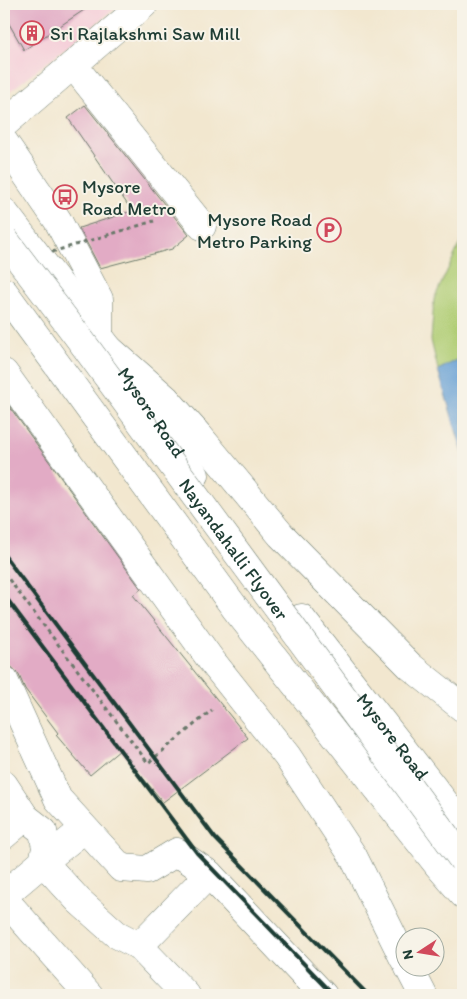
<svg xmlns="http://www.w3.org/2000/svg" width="467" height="999" viewBox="0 0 467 999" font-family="Itim,sans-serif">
  <rect width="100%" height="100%" fill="#f7f3e8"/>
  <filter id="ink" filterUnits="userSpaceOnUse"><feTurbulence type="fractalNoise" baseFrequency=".02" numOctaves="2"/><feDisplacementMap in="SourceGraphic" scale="10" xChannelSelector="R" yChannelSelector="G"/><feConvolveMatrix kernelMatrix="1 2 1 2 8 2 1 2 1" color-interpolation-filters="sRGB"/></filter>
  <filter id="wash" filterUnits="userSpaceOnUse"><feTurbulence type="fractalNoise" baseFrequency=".0096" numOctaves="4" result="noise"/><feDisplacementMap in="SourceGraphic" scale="20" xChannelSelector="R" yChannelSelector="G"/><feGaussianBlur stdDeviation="1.12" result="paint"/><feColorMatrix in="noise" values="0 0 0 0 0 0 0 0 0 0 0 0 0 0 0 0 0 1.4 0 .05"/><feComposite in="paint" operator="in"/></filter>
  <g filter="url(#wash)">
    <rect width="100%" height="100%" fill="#f2e7cf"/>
    <path fill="#f5cfd9" d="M4 4H121L4 96Z"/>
    <path fill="#b0cd74" stroke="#688554" d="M463 237V357L438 370 431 340 434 299Z"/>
    <path fill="#659fd4" stroke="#426e84" d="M463 357V454L438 370Z"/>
    <g id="blocks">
      <g fill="#e2abc5">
        <path d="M4 4H93L24 50 4 15Z"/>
        <path d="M85 105 189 235 172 249 100 268 79 228 132 211 68 118Z"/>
        <path d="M4 399 141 589 133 595 248 738 163 802 120 750 90 775 56 735 58 733 25 689 18 673 4 660Z"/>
      </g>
    </g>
  </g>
  <g filter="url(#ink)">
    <use href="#blocks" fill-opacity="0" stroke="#69786a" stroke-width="1"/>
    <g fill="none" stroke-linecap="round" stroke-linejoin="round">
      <g stroke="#69786a" stroke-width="29">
        <g id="minor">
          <path d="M73 65 202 226"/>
          <path d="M4 124 144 4"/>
          <path d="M4 142 58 221 99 299V336"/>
          <path id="s1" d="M4 212 109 349 195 475"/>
          <path d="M4 373 211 660 287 756 353 856 404 959"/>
          <path id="s2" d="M301 618 463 826"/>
          <path d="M4 680 58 799 121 868 147 870 177 852 209 874 323 995"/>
          <path d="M4 785 25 817 43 831 46 848 43 862 4 895"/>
          <path d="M84 829 43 862 79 901 116 934 139 946 186 995"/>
          <path d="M4 835 25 817"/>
          <path d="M4 899 89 995"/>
          <path d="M139 946 209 874"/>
          <path d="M408 966 423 995"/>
        </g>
      </g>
      <g stroke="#69786a" stroke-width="29">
        <g id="highway">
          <path d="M4 292 235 608 438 865 463 894"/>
          <path d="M109 349 166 399 199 436 281 535 410 666 463 708"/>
        </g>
      </g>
      <path stroke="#69786a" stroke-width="3" stroke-dasharray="4 4" stroke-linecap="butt" d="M4 573 148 763 212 710"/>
      <use href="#minor" stroke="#fff" stroke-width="28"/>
      <use href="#highway" stroke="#fff" stroke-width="28"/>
      <g stroke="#1f3d34" stroke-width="4">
        <path d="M4 555 215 838 368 995"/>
        <path d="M4 595 197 853 334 995"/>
      </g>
      <g stroke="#69786a" stroke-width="29" stroke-linecap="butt">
        <g id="highway-bridge">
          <path id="s3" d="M4 239 76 334 463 860"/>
        </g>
      </g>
      <path stroke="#69786a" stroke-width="3" stroke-dasharray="4 4" stroke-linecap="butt" d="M52 252 154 221"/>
      <use href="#highway-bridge" stroke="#fff" stroke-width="28"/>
    </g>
  </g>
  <defs>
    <g id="building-ring" transform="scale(1.25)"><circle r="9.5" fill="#f7f3e8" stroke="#d1495b" stroke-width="1.5"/><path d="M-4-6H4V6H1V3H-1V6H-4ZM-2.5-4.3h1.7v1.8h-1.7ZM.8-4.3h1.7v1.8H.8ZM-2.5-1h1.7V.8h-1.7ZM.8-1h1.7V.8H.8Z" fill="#d1495b"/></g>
    <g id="bus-ring" transform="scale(1.25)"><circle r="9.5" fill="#f7f3e8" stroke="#d1495b" stroke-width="1.5"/><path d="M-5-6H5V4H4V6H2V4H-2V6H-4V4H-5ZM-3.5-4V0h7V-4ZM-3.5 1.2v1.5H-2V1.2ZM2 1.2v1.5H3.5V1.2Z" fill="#d1495b"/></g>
    <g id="parking-ring" transform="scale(1.25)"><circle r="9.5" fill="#f7f3e8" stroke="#d1495b" stroke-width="1.5"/><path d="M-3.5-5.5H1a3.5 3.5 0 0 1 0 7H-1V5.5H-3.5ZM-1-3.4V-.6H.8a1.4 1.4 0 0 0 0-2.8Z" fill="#d1495b"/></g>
  </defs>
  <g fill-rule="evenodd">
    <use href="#building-ring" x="32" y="33"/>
    <use href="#bus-ring" x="65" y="197"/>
    <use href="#parking-ring" x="329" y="230"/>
  </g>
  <g text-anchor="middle" stroke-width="4" stroke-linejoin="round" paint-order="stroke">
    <g font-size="19" fill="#1f3d34" stroke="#f7f3e8" text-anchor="start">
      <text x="50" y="40">Sri Rajlakshmi Saw Mill</text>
      <text x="82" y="193">Mysore<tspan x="82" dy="22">Road Metro</tspan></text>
      <text x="312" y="226" text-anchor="end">Mysore Road<tspan x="312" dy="22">Metro Parking</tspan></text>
    </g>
    <g font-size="19" fill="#1f3d34" stroke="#f7f3e8">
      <text dy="7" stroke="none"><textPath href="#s1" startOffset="249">Mysore Road</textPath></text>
      <text dy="7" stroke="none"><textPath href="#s3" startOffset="386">Nayandahalli Flyover</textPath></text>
      <text dy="7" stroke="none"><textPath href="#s2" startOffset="150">Mysore Road</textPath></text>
    </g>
  </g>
  <rect width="467" height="999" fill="none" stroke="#f7f3e8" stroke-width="20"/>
  <g transform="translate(420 952) rotate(258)"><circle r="24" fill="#f7f3e8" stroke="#a1aaa0"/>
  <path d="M0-4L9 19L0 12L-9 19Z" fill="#d1495b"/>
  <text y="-8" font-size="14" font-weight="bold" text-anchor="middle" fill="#1f3d34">N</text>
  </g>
</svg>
